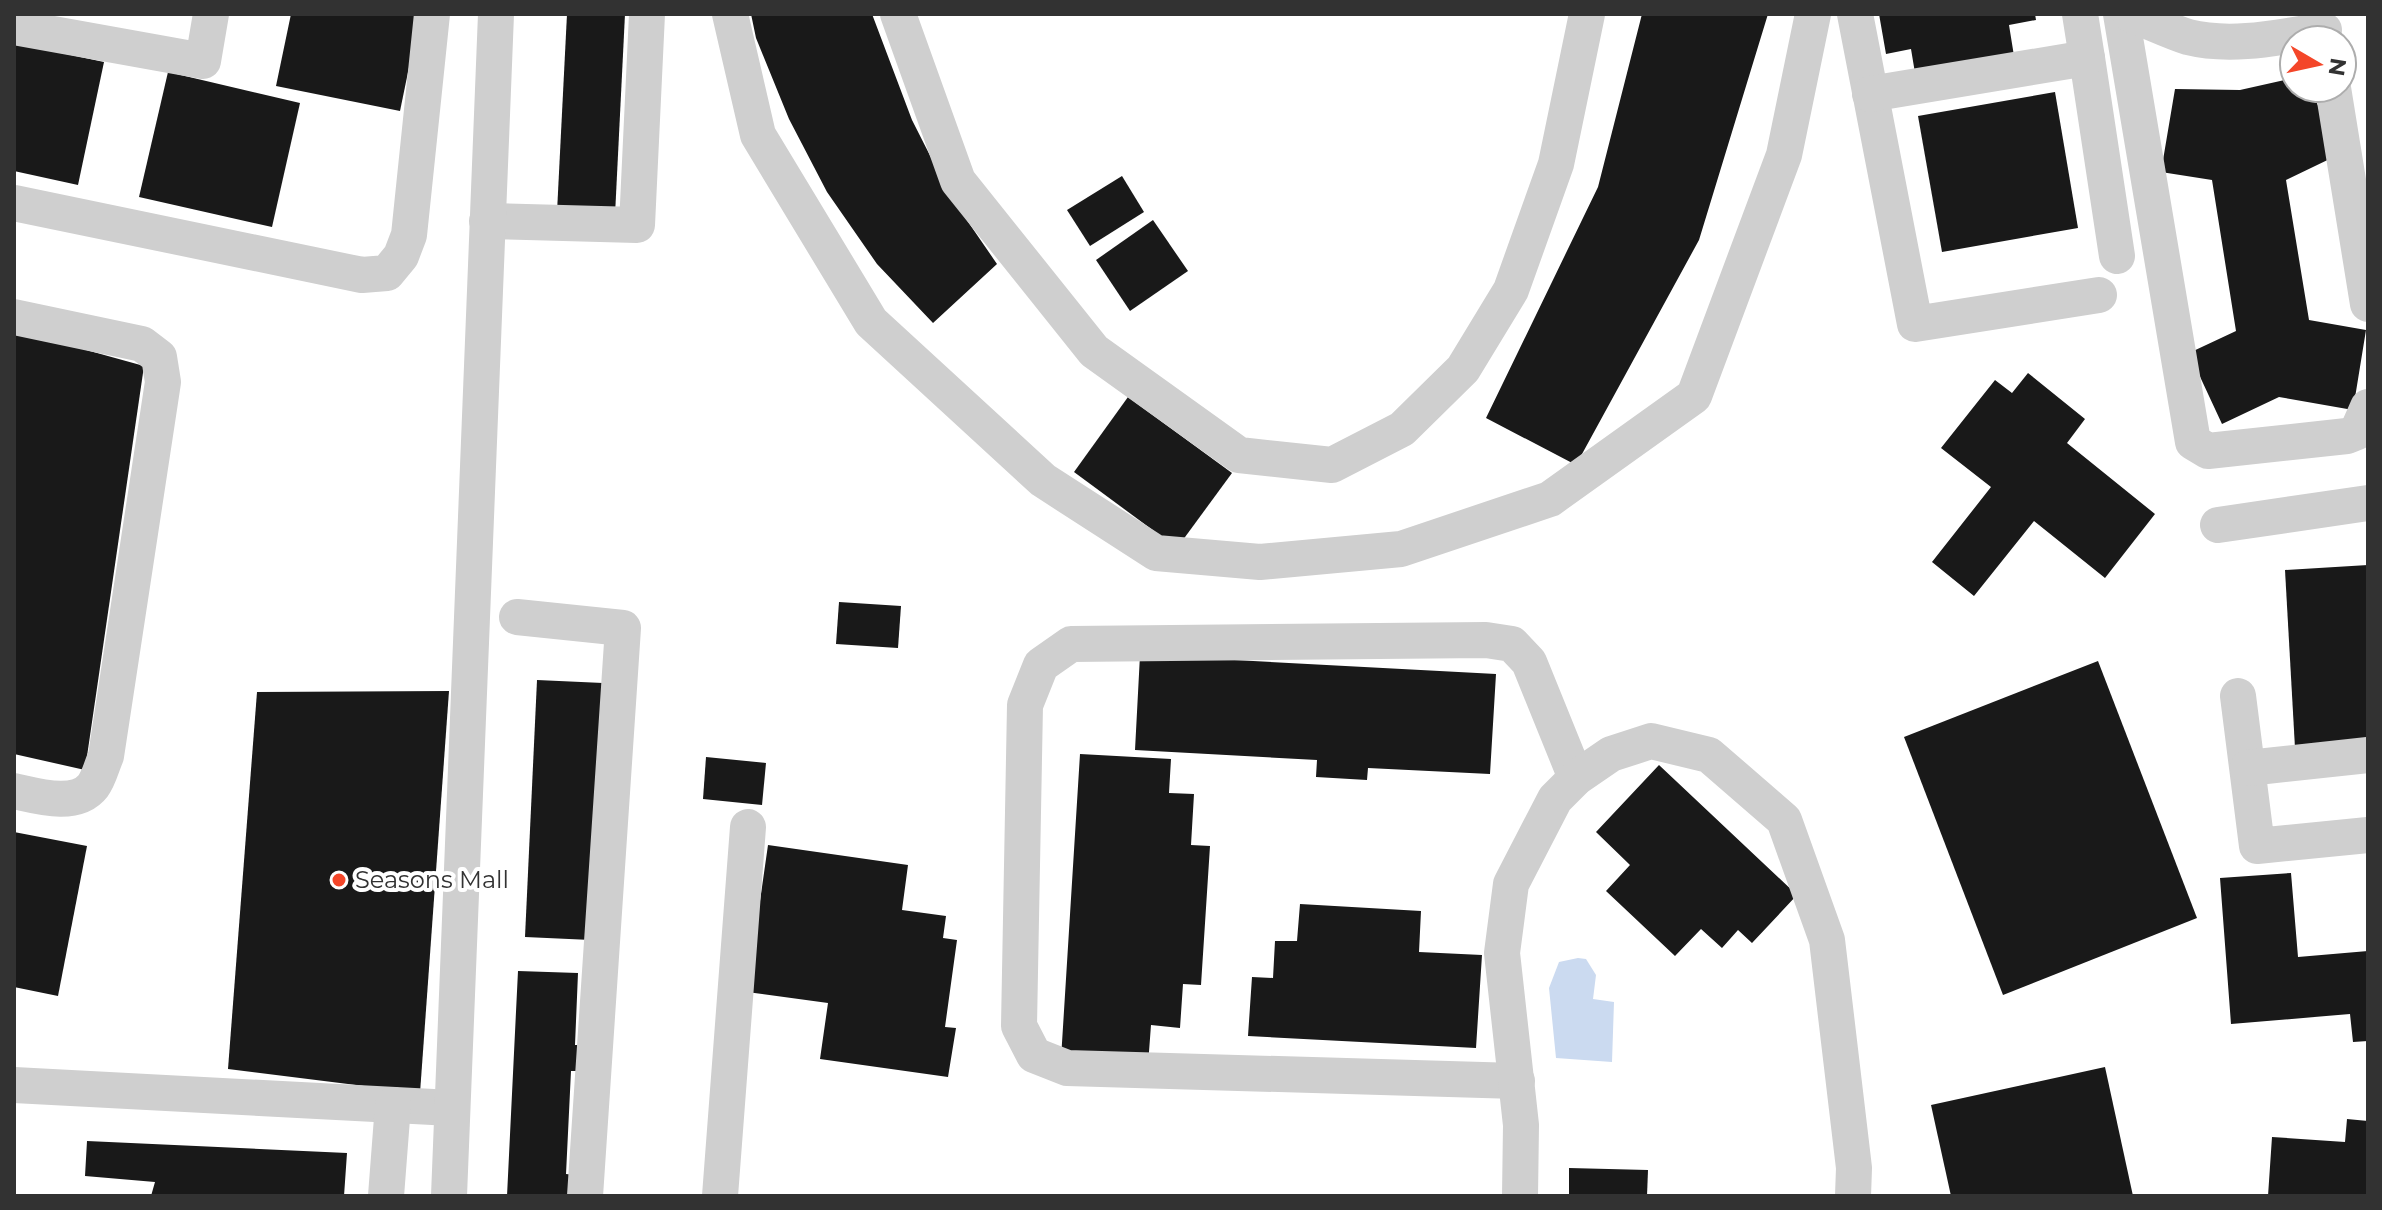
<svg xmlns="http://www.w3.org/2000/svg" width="2382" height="1210" viewBox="0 0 2382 1210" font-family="Montserrat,sans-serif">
  <rect width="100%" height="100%" fill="#fff"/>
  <path fill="#cbdaf0" d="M1578 958 1586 959 1596 975 1593 999 1614 1002 1612 1062 1556 1058 1549 988 1559 962Z"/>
  <g fill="#191919">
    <path d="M291 14H420L400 111 276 86Z"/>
    <path d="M567 14H625L615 215 557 212Z"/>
    <path d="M751 14H872L912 120 951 197 997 264 933 323 877 264 827 192 789 119 756 38Z"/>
    <path d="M1642 14H1768L1699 240 1576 465 1486 418 1598 187Z"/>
    <path d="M1879 14H2035L2036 20 2009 25 2014 56 1915 73 1911 49 1886 54Z"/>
    <path d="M14 43 104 62 78 185 14 171Z"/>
    <path d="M168 72 300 103 272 227 139 197Z"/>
    <path d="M2294 78V88H2310L2340 154 2286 180 2309 320 2366 330 2353 410 2279 397 2222 424 2189 353 2236 331 2212 180 2161 172 2175 89 2240 90Z"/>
    <path d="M2055 92 2078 228 1942 252 1918 116Z"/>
    <path d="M1122 176 1144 212 1090 246 1067 210Z"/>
    <path d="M1153 220 1188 271 1130 311 1096 260Z"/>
    <path d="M14 330 144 366 85 770 14 754Z"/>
    <path d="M2028 373 2085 419 2067 443 2155 514 2105 578 2034 521 1974 596 1932 562 1991 487 1941 448 1995 380 2012 393Z"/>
    <path d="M1128 397 1232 473 1177 548 1074 472Z"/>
    <path d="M2368 565V744L2295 748 2285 570Z"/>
    <path d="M839 602 901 606 898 648 836 644Z"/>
    <path d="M1140 655 1496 674 1490 774 1368 768 1367 780 1316 777 1317 760 1135 750Z"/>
    <path d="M2098 661 2197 918 2003 995 1904 737Z"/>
    <path d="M537 680 603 683 591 940 525 937Z"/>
    <path d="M449 691 420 1093 228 1069 257 692Z"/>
    <path d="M1080 754 1171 759 1169 793 1194 794 1191 845 1210 846 1201 985 1183 984 1180 1028 1151 1025 1148 1065 1061 1059Z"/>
    <path d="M706 757 766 763 762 805 703 799Z"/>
    <path d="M1659 765 1797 895 1752 943 1738 930 1722 948 1701 929 1675 956 1606 891 1630 865 1596 832Z"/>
    <path d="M14 832 87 846 58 996 14 987Z"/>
    <path d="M768 845 908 865 902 910 946 916 943 938 957 940 945 1027 956 1028 948 1077 820 1059 828 1003 747 992Z"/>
    <path d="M2291 873 2298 957 2368 951V1041L2353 1042 2350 1014 2231 1024 2220 878Z"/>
    <path d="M1300 904 1421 911 1419 952 1482 955 1476 1048 1248 1036 1252 977 1273 978 1275 941H1297Z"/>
    <path d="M518 971 578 973 575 1045H581L580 1071H571L566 1174 575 1175 574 1196H507Z"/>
    <path d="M2105 1067 2133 1196H1951L1931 1105Z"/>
    <path d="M2347 1119 2368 1121V1196H2268L2272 1137 2345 1142Z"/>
    <path d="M87 1141 347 1153 344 1196H151L155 1182 85 1176Z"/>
    <path d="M1569 1168 1648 1170 1647 1196H1569Z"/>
  </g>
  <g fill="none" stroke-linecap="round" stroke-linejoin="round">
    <g stroke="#cfcfcf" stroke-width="36">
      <path d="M730 14 758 135 871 322 1043 480 1156 553 1260 562 1401 549 1550 499 1694 396 1784 155 1813 14"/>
      <path d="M898 14 958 181 1094 351 1239 455 1332 465 1402 429 1463 369 1511 290 1556 164 1587 14"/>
      <path d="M1855 14 1915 324 2099 295"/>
      <path d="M2121 14 2193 442 2208 451 2347 436 2357 432 2368 407"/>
      <path d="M2130 14C2149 21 2169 31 2188 37 2232 48 2280 37 2324 30"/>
      <path d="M14 27 203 61 211 14"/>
      <path d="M2087 58 2117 256"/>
      <path d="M2333 88 2368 304"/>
      <path d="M1870 94 2087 58 2080 14"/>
      <path d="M14 203 362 275 387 273 401 256 409 235 432 14"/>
      <path d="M487 221 637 225 647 14"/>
      <path d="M14 317 142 344 159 357 163 382 106 756C102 765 99 778 93 786 76 808 37 796 14 791"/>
      <path d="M2218 525 2368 503"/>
      <path d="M517 617 623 628 585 1196"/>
      <path d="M2238 696 2257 846 2368 835"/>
      <path d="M2248 768 2368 755"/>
      <path d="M1517 1081 1067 1068 1034 1055 1019 1026 1025 705 1041 665 1071 644 1486 640 1512 644 1529 662 1576 778"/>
      <path d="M14 1085 452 1108"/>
      <path d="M386 1196 393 1105"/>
      <path d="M449 1196 496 14"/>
      <path d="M720 1196 748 827"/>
      <path d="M1520 1196 1521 1125 1502 953 1511 884 1555 799 1576 778 1611 754 1651 741 1709 755 1784 820 1827 940 1854 1168 1853 1196"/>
    </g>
  </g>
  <circle fill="#f44629" stroke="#fff" stroke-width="3" cx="339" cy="880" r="8"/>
  <g text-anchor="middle" stroke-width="8" stroke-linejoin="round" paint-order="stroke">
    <g font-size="24" fill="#323232" stroke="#fff" text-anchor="start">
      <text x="355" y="888">Seasons Mall</text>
    </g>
  </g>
  <rect width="2382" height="1210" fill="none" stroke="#323232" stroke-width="32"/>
  <g transform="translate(2318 64) rotate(99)"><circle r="38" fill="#ffffff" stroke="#adadad" stroke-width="2"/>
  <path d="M0-6L14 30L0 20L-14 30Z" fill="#f44629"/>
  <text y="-12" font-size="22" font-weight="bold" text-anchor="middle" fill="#323232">N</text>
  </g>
</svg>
